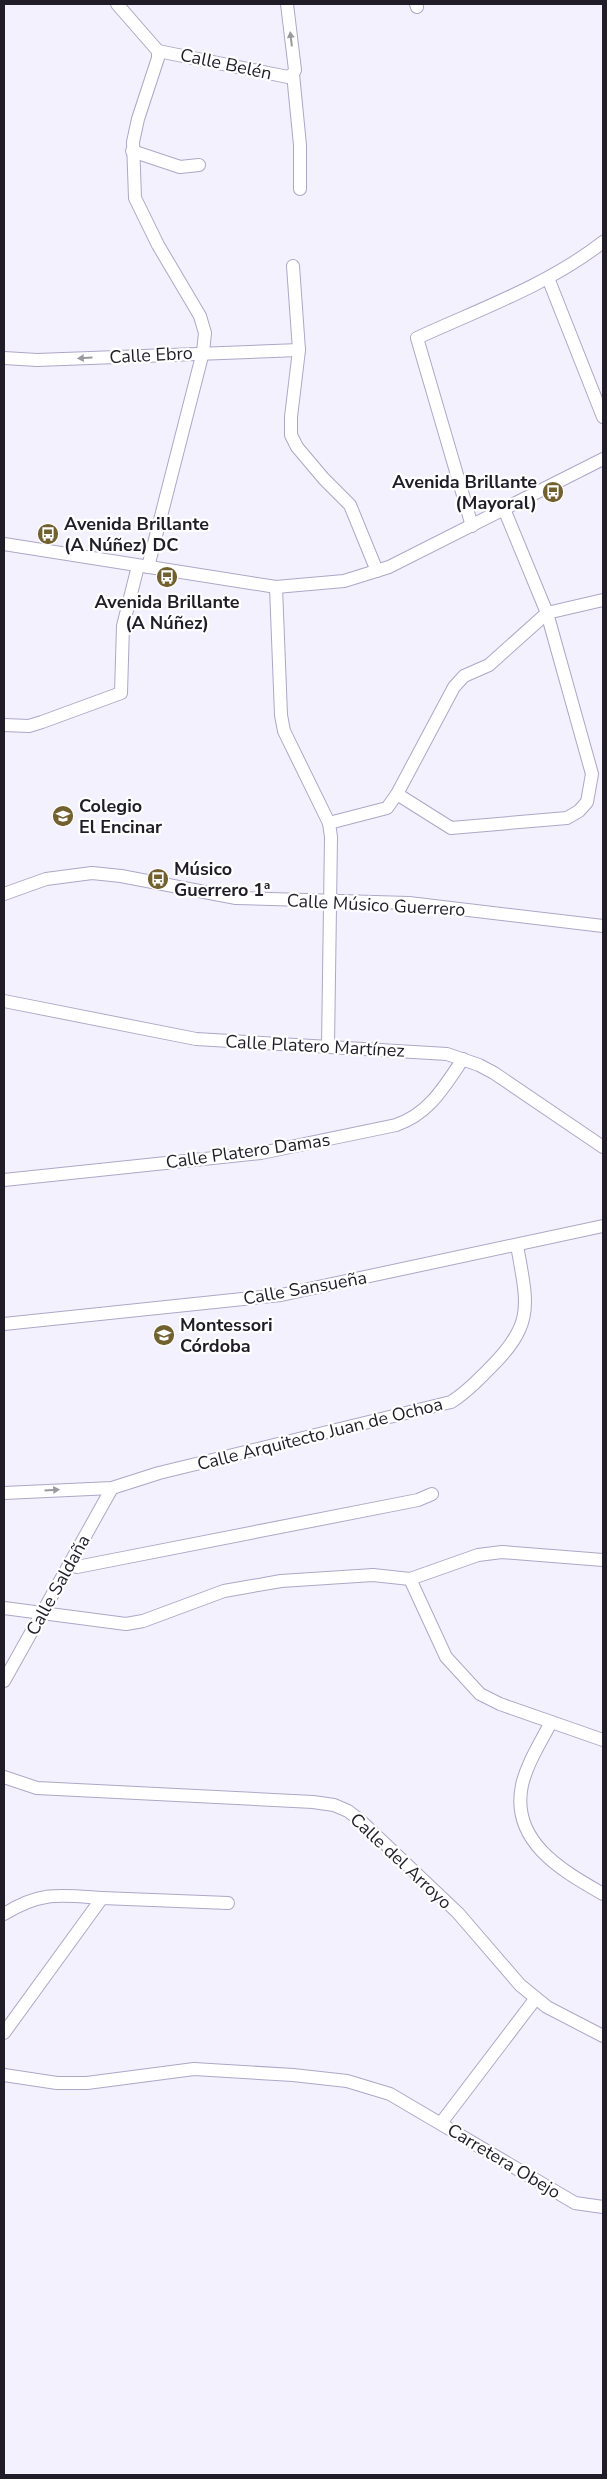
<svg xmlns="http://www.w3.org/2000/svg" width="607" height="2479" viewBox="0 0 607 2479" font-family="'Nunito Sans',sans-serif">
  <rect width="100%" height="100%" fill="#f4f1ff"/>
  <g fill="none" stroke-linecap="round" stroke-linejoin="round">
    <g stroke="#afa6c7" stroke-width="14">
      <g id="minor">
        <path d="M117 4 158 51V58L138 119 133 142 135 198 158 245 200 316 205 333 203 352 148 567"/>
        <path d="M287 4 295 70 293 74 300 145V189"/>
        <path d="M416 4 417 7"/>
        <path d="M158 51 288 77 293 74"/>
        <path d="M132 151 180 167 199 165"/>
        <path d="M293 266 299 350 291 417V435L297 447 324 479 350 505 377 571"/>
        <path d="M548 278 603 417"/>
        <path d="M4 358 37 360 299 350"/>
        <path d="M472 526 417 338C480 309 548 285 603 242"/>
        <path d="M4 544 276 587 344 581 389 567 603 459"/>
        <path d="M276 587 281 715 284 731 329 823 331 837 328 1046"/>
        <path d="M4 725 29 726 42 722 121 693 123 626 138 566"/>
        <path d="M397 794 451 828 567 818 579 811 587 802 592 774 547 613 504 509"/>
        <path d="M329 823 387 808 397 794 454 687 464 676 489 665 547 613 603 600"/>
        <path d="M4 894 46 879 92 873 121 876 236 898 409 903 603 926"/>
        <path d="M4 1001 196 1039 447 1054 479 1065 494 1073 603 1147"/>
        <path d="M4 1180 261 1153 396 1125C429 1114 444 1087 463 1059"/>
        <path d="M4 1324 281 1295 603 1226"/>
        <path d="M4 1493 112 1488 159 1473 451 1402C466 1393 477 1381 489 1369 536 1323 527 1304 517 1245"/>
        <path d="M70 1565 77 1567 418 1500 432 1494"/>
        <path d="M410 1579 446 1657 480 1694 500 1704 603 1740"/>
        <path d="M4 1608 126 1624 143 1621 224 1591 281 1581 373 1575 410 1579 478 1555 502 1552 603 1560"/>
        <path d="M4 1681 112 1488"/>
        <path d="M551 1722C541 1742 527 1763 522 1785 510 1842 563 1871 603 1894"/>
        <path d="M4 1777 37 1788 313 1802 334 1805 348 1811 361 1821 458 1913 520 1985 547 2007 603 2036"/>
        <path d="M4 1914C41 1891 60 1895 102 1898"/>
        <path d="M4 2033 102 1898 228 1903"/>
        <path d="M4 2075 57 2083H87L194 2069 293 2075 347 2081 390 2094 575 2203 603 2207"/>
        <path d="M441 2123 536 1998"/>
      </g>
    </g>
    <use href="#minor" stroke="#fff" stroke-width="12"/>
  </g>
  <defs><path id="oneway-solid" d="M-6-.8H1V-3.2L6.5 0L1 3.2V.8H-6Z" transform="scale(1.25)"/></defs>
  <g fill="#9b999f">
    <use href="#oneway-solid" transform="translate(291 39) rotate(-97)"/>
    <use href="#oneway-solid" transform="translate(85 358) rotate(177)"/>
    <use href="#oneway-solid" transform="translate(52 1490) rotate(-3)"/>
  </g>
  <defs>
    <g id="bus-disc" transform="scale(1.125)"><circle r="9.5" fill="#72602e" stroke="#fff"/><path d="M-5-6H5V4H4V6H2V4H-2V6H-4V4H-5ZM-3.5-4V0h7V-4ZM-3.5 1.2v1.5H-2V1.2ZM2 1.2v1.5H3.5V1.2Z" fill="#fff"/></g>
    <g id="school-disc" transform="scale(1.125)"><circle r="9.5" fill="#72602e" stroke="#fff"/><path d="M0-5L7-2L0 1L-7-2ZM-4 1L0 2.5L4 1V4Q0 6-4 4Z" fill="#fff"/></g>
  </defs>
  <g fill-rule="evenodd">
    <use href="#bus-disc" x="553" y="492"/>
    <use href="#bus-disc" x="48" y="534"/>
    <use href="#bus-disc" x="167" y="577"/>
    <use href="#school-disc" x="63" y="816"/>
    <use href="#bus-disc" x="158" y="879"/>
    <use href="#school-disc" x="164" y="1335"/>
  </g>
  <g text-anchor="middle" stroke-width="4.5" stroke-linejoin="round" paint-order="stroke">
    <g font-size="18" fill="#201d29" stroke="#fff">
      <text transform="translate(226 64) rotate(12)" y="6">Calle Belén</text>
      <text transform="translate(151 355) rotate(-3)" y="6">Calle Ebro</text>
      <text transform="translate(376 905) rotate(3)" y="6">Calle Músico Guerrero</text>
      <text transform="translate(315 1046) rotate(3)" y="6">Calle Platero Martínez</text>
      <text transform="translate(248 1151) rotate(-8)" y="6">Calle Platero Damas</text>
      <text transform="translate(305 1288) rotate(-10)" y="6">Calle Sansueña</text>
      <text transform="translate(320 1434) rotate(-14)" y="6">Calle Arquitecto Juan de Ochoa</text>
      <text transform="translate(58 1585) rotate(-61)" y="6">Calle Saldaña</text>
      <text transform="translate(401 1861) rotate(43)" y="6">Calle del Arroyo</text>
      <text transform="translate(504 2161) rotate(31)" y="6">Carretera Obejo</text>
    </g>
    <g font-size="18" font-weight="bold" fill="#201d29" stroke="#fff" text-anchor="start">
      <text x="537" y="488" text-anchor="end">Avenida Brillante<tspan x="537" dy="21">(Mayoral)</tspan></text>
      <text x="64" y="530">Avenida Brillante<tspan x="64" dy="21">(A Núñez) DC</tspan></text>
      <text x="167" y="608" text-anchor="middle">Avenida Brillante<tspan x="167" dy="21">(A Núñez)</tspan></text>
      <text x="79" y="812">Colegio<tspan x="79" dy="21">El Encinar</tspan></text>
      <text x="174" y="875">Músico<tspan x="174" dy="21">Guerrero 1ª</tspan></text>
      <text x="180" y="1331">Montessori<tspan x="180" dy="21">Córdoba</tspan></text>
    </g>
  </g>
  <rect width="607" height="2479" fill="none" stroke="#201d29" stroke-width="10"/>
</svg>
